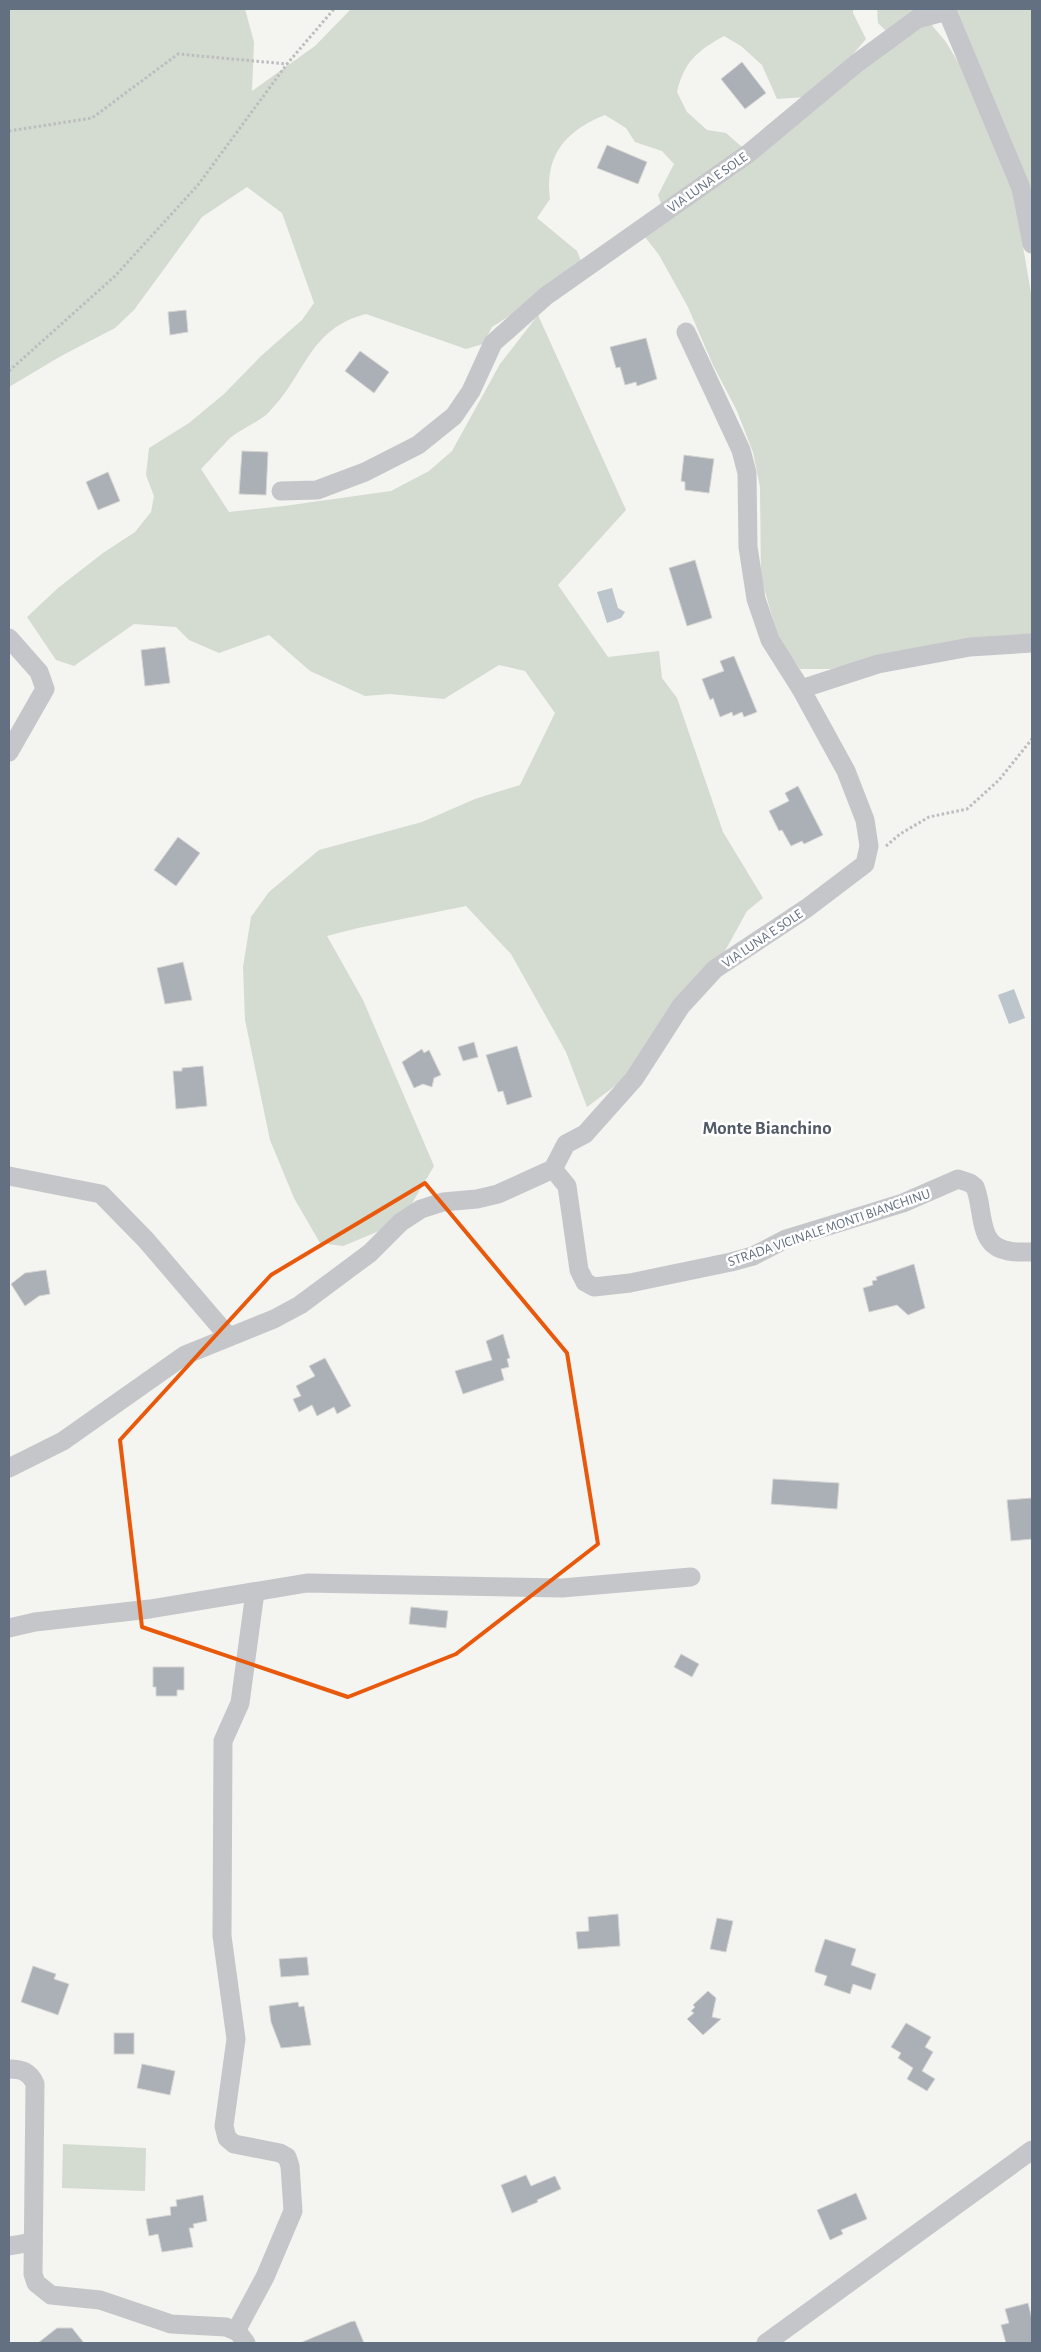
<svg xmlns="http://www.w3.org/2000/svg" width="1041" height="2352" viewBox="0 0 1041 2352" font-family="'Alegreya Sans',sans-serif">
  <rect width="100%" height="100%" fill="#f4f4f0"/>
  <g fill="#d4dbd1">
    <path d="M9 9H245L254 42 252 91 315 46 351 9H853V13L866 39 841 68 805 97 777 99 762 65 741 46 724 36C697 51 684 62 677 92L687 112 707 130 726 133 742 147 663 209 658 195 674 164 662 151 635 142 626 128 605 115C566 130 544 156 550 199L537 218 577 251 581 261 540 296 492 327 483 344 466 349 366 314C309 328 305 376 269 412 258 423 242 428 230 438 220 448 211 459 201 469L229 512 284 506 391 491 429 471 452 451 500 364 538 315 626 510 558 585 608 657 659 651 662 678 677 698 723 832 763 898 747 911 715 969 643 1065 587 1107 566 1052 511 954 466 906 358 928 327 936 363 1000 434 1166 401 1222 343 1246 320 1243 294 1198 270 1140 245 1020 243 967 251 917 269 892 319 850 422 822 475 799 520 785 555 713 525 671 499 665 444 699 390 694 365 696 310 671 269 635 219 653 189 640 176 627 134 624 74 666 56 660 27 617 58 588 103 553 135 532 151 512 154 496 146 475 149 448 189 423 224 394 261 356 302 320 314 303 282 213 247 187 202 217 134 310 115 328 61 356 9 387Z"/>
    <path d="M877 9H927L887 32 878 23Z"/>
    <path d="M954 9H1032V219Z"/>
    <path d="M930 23 946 42 959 64 1014 194 1032 299V635L831 669H800L779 640 761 578 760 487 753 452 737 411 713 365 688 307 659 255 642 233 920 26Z"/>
    <path d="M63 2144 146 2148 145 2191 62 2188Z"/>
  </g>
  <g fill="#bcc5cc">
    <path d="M612 588 618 608 625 612 621 618 607 623 597 592Z"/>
    <path d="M1014 989 1025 1018 1009 1024 998 995Z"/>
  </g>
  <g fill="#aab0b6" stroke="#d5d5d3">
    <path d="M742 62 766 93 745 109 721 79Z"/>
    <path d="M607 145 647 162 638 184 597 168Z"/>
    <path d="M186 310 188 332 170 335 168 312Z"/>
    <path d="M646 338 657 379 637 386 636 382 625 385 620 367 616 368 610 347Z"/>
    <path d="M360 351 389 372 374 393 345 371Z"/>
    <path d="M242 451 268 452 266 495 239 494Z"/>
    <path d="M684 455 714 459 709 493 685 490V482L681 481Z"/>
    <path d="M108 472 120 501 98 510 86 482Z"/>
    <path d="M695 560 712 618 687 626 669 568Z"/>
    <path d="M165 647 170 683 145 686 141 650Z"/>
    <path d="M734 656 757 712 744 717 742 712 733 716 732 712 720 717 713 698 710 700 702 679 724 671 720 661Z"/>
    <path d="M798 786 823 835 804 844 802 841 791 846 782 830 779 831 769 811 789 801 785 793Z"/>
    <path d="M178 837 200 853 176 886 154 870Z"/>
    <path d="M183 962 192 1000 165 1004 157 968Z"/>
    <path d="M474 1042 478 1057 463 1061 458 1047Z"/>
    <path d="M517 1046 532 1097 507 1105 503 1091 498 1092 486 1055Z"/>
    <path d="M422 1049 424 1053 429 1050 441 1075 434 1078 432 1087 423 1084 414 1088 402 1062Z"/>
    <path d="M203 1066 207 1106 176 1109 173 1071H182V1068Z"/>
    <path d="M914 1264 925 1308 908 1315 897 1305 869 1312 863 1288 873 1285 872 1281 877 1280 876 1277Z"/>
    <path d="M46 1270 50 1294 39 1296 25 1306 11 1284 25 1273Z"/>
    <path d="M503 1334 510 1358 507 1359 509 1367 501 1369 504 1380 463 1394 455 1371 492 1360 486 1341Z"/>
    <path d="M325 1358 351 1406 337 1414 334 1407 317 1416 312 1405 299 1412 293 1399 301 1396 296 1386 315 1376 309 1366Z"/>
    <path d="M773 1479 839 1483 837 1509 771 1504Z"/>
    <path d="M1032 1498V1539L1011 1541 1007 1500Z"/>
    <path d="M411 1607 448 1611 446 1628 409 1624Z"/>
    <path d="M681 1654 699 1664 692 1677 674 1667Z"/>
    <path d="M153 1667H184V1690H177V1696H156V1687H153Z"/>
    <path d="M618 1914 620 1946 578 1949 576 1932 589 1931 588 1917Z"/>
    <path d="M717 1918 733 1921 726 1952 710 1949Z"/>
    <path d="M825 1939 856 1949 851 1965 876 1974 871 1990 853 1984 850 1994 824 1985 827 1976 815 1972V1969Z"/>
    <path d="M307 1957 309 1975 281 1977 279 1959Z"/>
    <path d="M33 1966 56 1974 54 1979 69 1984 58 2015 21 2002Z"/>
    <path d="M708 1991 716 1998 712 2017 721 2019 703 2035 687 2019 694 2013 691 2011 695 2007 693 2005Z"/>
    <path d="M298 2002 299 2007 304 2006 311 2045 281 2048 271 2022 269 2006Z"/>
    <path d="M906 2023 931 2037 925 2047 933 2052 922 2071 935 2079 927 2091 907 2079 913 2068 898 2058 901 2053 891 2047Z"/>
    <rect x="114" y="2033" width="20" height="21"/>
    <path d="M142 2064 175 2071 170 2095 137 2088Z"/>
    <path d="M526 2175 531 2186 555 2176 561 2189 537 2200 538 2202 512 2213 501 2185Z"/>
    <path d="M856 2193 867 2219 841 2230 843 2234 830 2240 817 2210Z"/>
    <path d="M203 2195 207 2221 193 2224 194 2228H189L193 2247 162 2252 158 2234 149 2236 146 2219 171 2215 170 2207 177 2206 176 2200Z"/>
    <path d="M1028 2303 1032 2319V2343H1006L1001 2325 1009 2323 1005 2309Z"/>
    <path d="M355 2321 364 2343H300L350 2322Z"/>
    <path d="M57 2328H72L84 2343H38Z"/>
  </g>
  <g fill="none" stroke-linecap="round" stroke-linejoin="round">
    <g stroke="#bbbdbf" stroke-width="3" stroke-dasharray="2.5 2.5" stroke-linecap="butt">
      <path d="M9 131 92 118 178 54 287 64"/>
      <path d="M9 371 115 276 198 185 287 64 334 9"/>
      <path d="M886 846 900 834 929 817 967 809 999 780 1032 739"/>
    </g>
    <g stroke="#c4c6ca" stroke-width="19">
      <path d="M281 491 317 490 365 472 418 445 454 416 471 391 493 343 546 296 749 153 857 63 917 19 947 11 1021 188 1032 244"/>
      <path d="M9 638 39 672 45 689 9 752"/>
      <path d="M801 689 878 664 970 647 1032 643"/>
      <path d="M553 1169 566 1144 585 1134 634 1079 681 1006 715 969 807 908 865 864 869 846 865 820 846 771 801 689 770 640 756 599 748 547 747 473 741 450 686 332"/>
      <path d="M9 1176 101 1194 146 1240 228 1336"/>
      <path d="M9 1468 63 1441 185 1355 274 1319 300 1305 370 1253 401 1222 421 1209 443 1202 477 1199 498 1194 553 1169 567 1186 579 1270 585 1282 594 1287 630 1283 731 1262 753 1256 786 1239 903 1203 958 1179 970 1183 975 1187C984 1207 977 1244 1005 1250 1013 1253 1024 1252 1032 1252"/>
      <path d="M9 1628 35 1622 150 1609 307 1583 562 1588 691 1577"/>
      <path d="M9 2069C22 2069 30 2072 35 2084L33 2274 36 2283 51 2295 100 2300 171 2324 226 2327 238 2332 246 2343"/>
      <path d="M9 2246 33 2242"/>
      <path d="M236 2331 265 2277 293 2211 290 2166 287 2157 280 2153 234 2144 227 2138 224 2126 236 2039 222 1936 223 1741 240 1703 255 1592"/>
      <path d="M766 2343 1032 2150"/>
    </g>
  </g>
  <path fill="none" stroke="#e8590c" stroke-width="4" stroke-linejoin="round" d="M425 1183 567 1353 598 1544 456 1654 348 1697 142 1627 120 1440 271 1275Z"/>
  <g text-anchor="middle" stroke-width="5" stroke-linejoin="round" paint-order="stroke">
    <g font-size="14" fill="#637081" stroke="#fff">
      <text transform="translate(707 182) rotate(-35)" y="5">VIA LUNA E SOLE</text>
      <text transform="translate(762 938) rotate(-34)" y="5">VIA LUNA E SOLE</text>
      <text transform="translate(829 1227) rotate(-19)" y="5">STRADA VICINALE MONTI BIANCHINU</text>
    </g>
    <g font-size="19" font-weight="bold" fill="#515a66" stroke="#fff">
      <text x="767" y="1134">Monte Bianchino</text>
    </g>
  </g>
  <rect width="1041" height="2352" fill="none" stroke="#637081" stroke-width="20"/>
</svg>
